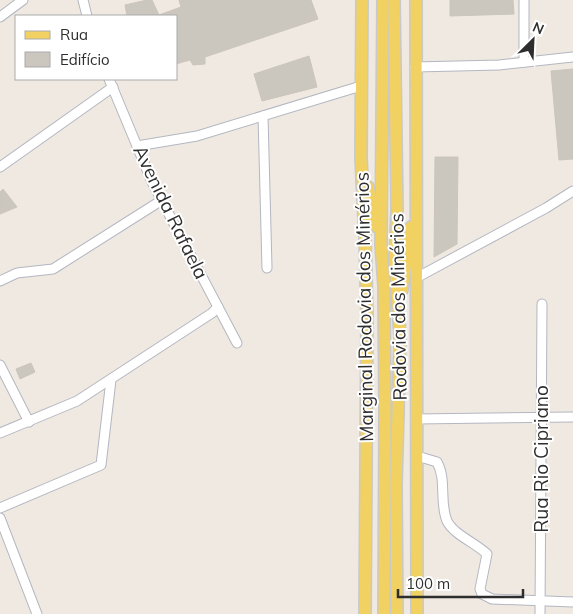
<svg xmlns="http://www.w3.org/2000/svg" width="573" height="614" viewBox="0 0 573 614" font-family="Mulish,sans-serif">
  <rect width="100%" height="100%" fill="#efe9e1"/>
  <g fill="#cbc7bf" stroke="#cbc5ba">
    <path d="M147 0H152L159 15 181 7 179 0H311L318 19 205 57V64L193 65 190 60 176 64V16H127L125 5Z"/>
    <path d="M450 0H513L514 14 450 16Z"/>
    <path d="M309 56 317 87 262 101 254 74Z"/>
    <path d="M573 69V159L559 160 551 71Z"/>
    <path d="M435 157H458L457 244 434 257Z"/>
    <path d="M3 189 17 207 0 214V192Z"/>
    <path d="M31 363 35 372 20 379 16 369Z"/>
  </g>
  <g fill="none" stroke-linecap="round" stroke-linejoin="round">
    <g stroke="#b4b7c1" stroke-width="11">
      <g id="minor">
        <path d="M83 0 87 16"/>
        <path d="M0 17 23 0"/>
        <path d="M524 62V0"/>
        <path d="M415 67 499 65 573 57"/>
        <path d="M109 79 152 182 237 343"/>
        <path d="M263 116 267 268"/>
        <path d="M137 146 197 136 361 86"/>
        <path d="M0 167 113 87"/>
        <path d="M416 278 546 208 573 191"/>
        <path d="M0 281 17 273 53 269 162 200"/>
        <path d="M0 365 29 422"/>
        <path d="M416 419 573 417"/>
        <path d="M0 433 77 401 212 313 218 307"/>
        <path d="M417 456 437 462C447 480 439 502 447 521 454 535 476 543 487 554L480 589 482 594 492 599 573 602"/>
        <path d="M0 508 101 465 111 380"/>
        <path d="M0 518 37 614"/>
        <path d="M540 614 542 304"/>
      </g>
    </g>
    <g stroke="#c9c9c9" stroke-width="14">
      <g id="major">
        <path d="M362 0 361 158 365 238 367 317 365 614"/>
        <path d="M383 0 381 245 384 286 385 413 384 614"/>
        <path d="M394 0 397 209 395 260 400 337 396 485 397 614"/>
        <path d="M416 0 417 614"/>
        <path d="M368 187 377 227"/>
        <path d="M402 290 411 227"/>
      </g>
    </g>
    <use href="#minor" stroke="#fff" stroke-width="9"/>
    <use href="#major" stroke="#f2d163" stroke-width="11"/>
  </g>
  <g text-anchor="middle" stroke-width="4" stroke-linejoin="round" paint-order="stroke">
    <g font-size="19" fill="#2e2e2e" stroke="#fff">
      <text transform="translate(171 212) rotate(64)" y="7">Avenida Rafaela</text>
      <text transform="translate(364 307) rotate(-91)" y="7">Marginal Rodovia dos Minérios</text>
      <text transform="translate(398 307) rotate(-91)" y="7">Rodovia dos Minérios</text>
      <text transform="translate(541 459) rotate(-90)" y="7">Rua Rio Cipriano</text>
    </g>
  </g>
  <rect x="15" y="15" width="162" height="65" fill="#ffffff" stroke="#ababab"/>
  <rect x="25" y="31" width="25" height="8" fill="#f2d163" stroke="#ababab"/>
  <text x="60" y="40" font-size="15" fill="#2e2e2e">Rua</text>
  <rect x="25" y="52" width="25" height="15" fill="#cbc7bf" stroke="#ababab"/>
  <text x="60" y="65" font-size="15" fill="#2e2e2e">Edifício</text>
  <g transform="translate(533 40) rotate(24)" stroke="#ffffff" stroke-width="4" paint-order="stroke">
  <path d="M0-4L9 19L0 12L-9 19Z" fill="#2e2e2e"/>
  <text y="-8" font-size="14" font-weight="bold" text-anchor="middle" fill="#2e2e2e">N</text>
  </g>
  <path d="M398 589v8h125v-8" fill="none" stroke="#2e2e2e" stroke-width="2.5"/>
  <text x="406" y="589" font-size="15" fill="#2e2e2e" stroke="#ffffff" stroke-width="4" paint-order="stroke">100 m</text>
</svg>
